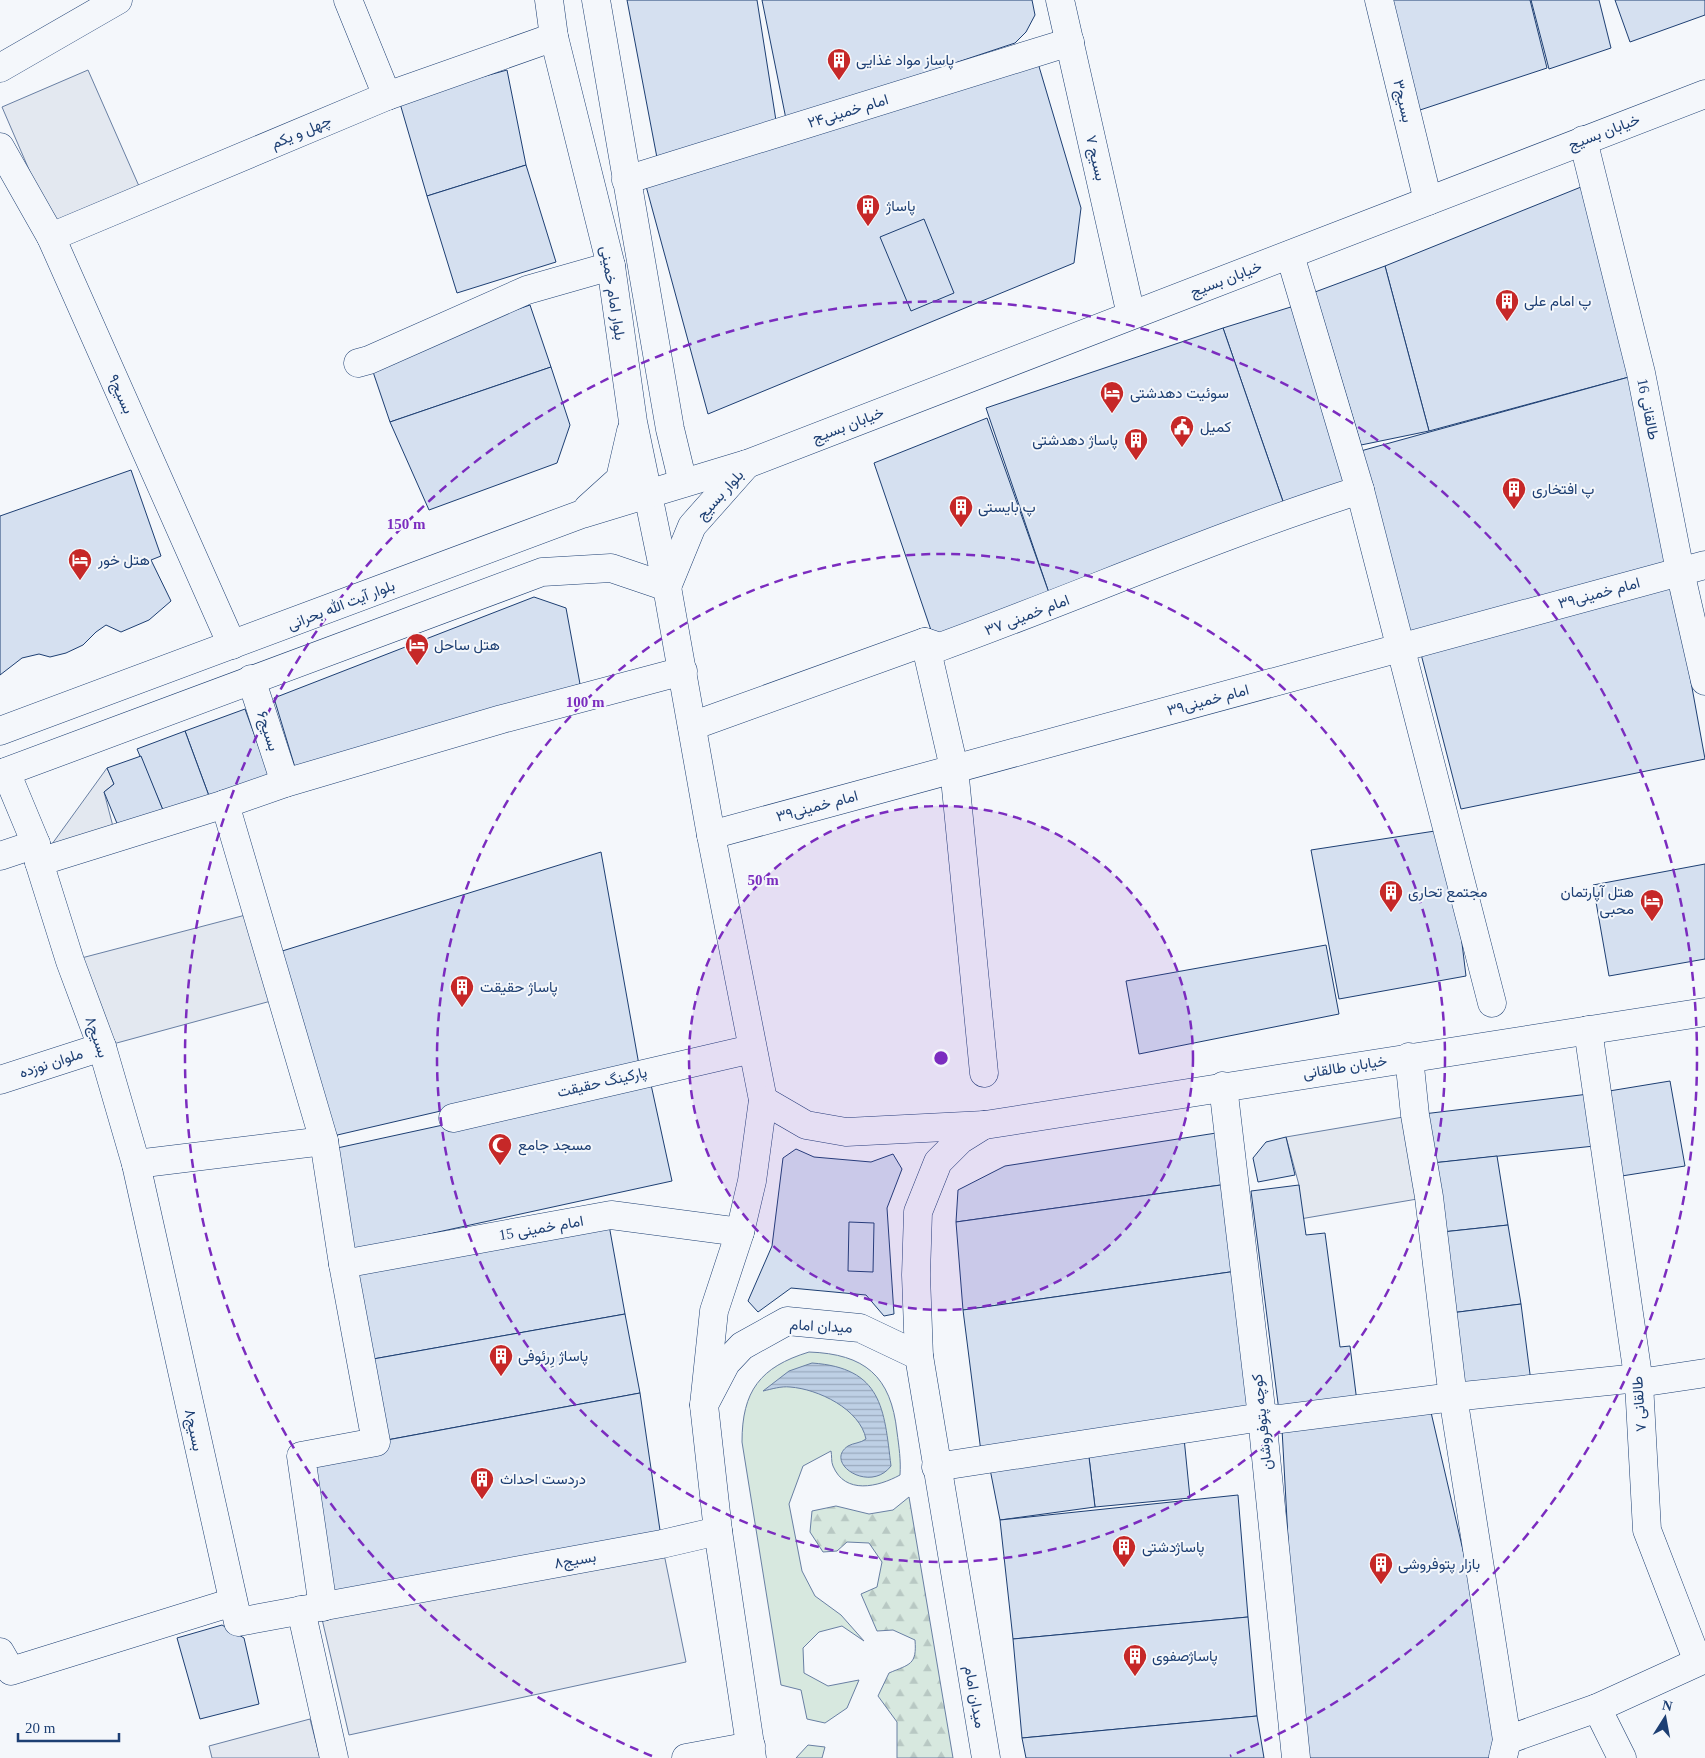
<svg xmlns="http://www.w3.org/2000/svg" width="1705" height="1758" viewBox="0 0 1705 1758" font-family="'Times New Roman',Vazirmatn,serif">
  <defs>
    <pattern id="forest-firs" width="22" height="20" patternUnits="userSpaceOnUse" patternTransform="scale(1.25)"><rect width="22" height="20" fill="#d7e8df"/><path d="M5 1l3.5 6h-7zM16 11l3.5 6h-7z" fill="#b8c8c3"/></pattern>
    <pattern id="water-rules" width="6" height="5" patternUnits="userSpaceOnUse" patternTransform="scale(1.25)"><rect width="6" height="5" fill="#bed0e5"/><path d="M0 2.5h6" fill="none" stroke="#9aaabe"/></pattern>
  </defs>
  <rect width="100%" height="100%" fill="#f4f7fb"/>
  <g fill="#d7e8df" stroke="#687fa3">
    <path d="M809 1352C865 1354 891 1376 897 1432 899 1447 901 1460 900 1475 878 1487 845 1495 833 1466 831 1462 832 1455 831 1451L803 1466 789 1504 802 1571 815 1596 841 1615 864 1641 842 1626 819 1632 803 1648 804 1673 828 1686 859 1680 847 1708 825 1723 807 1719 801 1690 781 1685 742 1442C742 1391 760 1367 809 1352Z"/>
    <path d="M808 1745 825 1747 822 1758H796Z"/>
  </g>
  <path fill="url(#forest-firs)" stroke="#687fa3" d="M909 1497 953 1758H897V1722L878 1696 889 1673C910 1664 917 1665 915 1640L893 1630 877 1631 861 1594 877 1587 882 1562 869 1543 847 1542 837 1551 823 1552 810 1532 812 1511 836 1506 869 1514 893 1510Z"/>
  <g fill="#e3e8f0" stroke="#687fa3">
    <path d="M88 70 142 193 55 230 2 107Z"/>
    <path d="M107 768 114 784 104 792 116 838 39 862Z"/>
    <path d="M257 912 282 998 102 1047 70 961Z"/>
    <path d="M1415 1115 1429 1197 1300 1219 1299 1185 1286 1137Z"/>
    <path d="M662 1544 686 1662 349 1735 322 1619Z"/>
    <path d="M310 1719 320 1758H212L209 1746Z"/>
  </g>
  <path fill="url(#water-rules)" stroke="#687fa3" d="M812 1363C882 1368 884 1408 891 1466 870 1494 823 1463 848 1446 853 1443 861 1443 866 1439 860 1409 818 1389 790 1387 781 1386 772 1389 763 1391L789 1371Z"/>
  <g fill="#d5e0f0" stroke="#1d3f73">
    <path d="M627 0H757L777 127 658 163Z"/>
    <path d="M762 0H1032L1035 15 1026 32 1015 43 786 119Z"/>
    <path d="M1389 0H1530L1547 68 1417 111Z"/>
    <path d="M1531 0H1599L1611 48 1549 69Z"/>
    <path d="M1615 0H1705V15L1630 42Z"/>
    <path d="M1035 53 1081 208 1074 263 708 414 646 186Z"/>
    <path d="M507 70 526 165 427 196 399 100Z"/>
    <path d="M526 165 556 262 457 293 427 196Z"/>
    <path d="M1581 187 1629 377 1429 431 1385 266Z"/>
    <path d="M924 219 954 293 911 311 880 237Z"/>
    <path d="M1385 266 1429 431 1361 445 1315 292Z"/>
    <path d="M1307 302 1360 490 1287 513 1223 328Z"/>
    <path d="M530 305 551 367 390 422 369 360Z"/>
    <path d="M1223 328 1287 513 1049 593 986 408Z"/>
    <path d="M551 367 570 425 557 463 429 510 390 422Z"/>
    <path d="M1629 377 1669 569 1403 639 1357 452Z"/>
    <path d="M987 418 1049 593 934 639 874 463Z"/>
    <path d="M131 470 161 556 151 560 171 601 149 620 121 632 106 625 96 632 83 645 66 653 50 657 39 654 22 658 0 675V516Z"/>
    <path d="M1673 583 1705 759 1461 809 1421 654Z"/>
    <path d="M534 597 566 608 580 684 297 774 274 698Z"/>
    <path d="M245 709 269 775 209 796 185 731Z"/>
    <path d="M185 731 209 796 165 815 137 749Z"/>
    <path d="M141 756 165 815 121 833 104 792 114 784 107 768Z"/>
    <path d="M1448 829 1466 976 1339 999 1311 850Z"/>
    <path d="M601 852 639 1065 333 1136 279 952Z"/>
    <path d="M1705 864V959L1609 976 1593 885Z"/>
    <path d="M1326 945 1339 1014 1139 1054 1126 981Z"/>
    <path d="M650 1080 672 1181 351 1251 328 1150Z"/>
    <path d="M1670 1081 1685 1166 1609 1178 1597 1093Z"/>
    <path d="M1597 1093 1604 1145 1423 1164 1415 1115Z"/>
    <path d="M1229 1131 1235 1183 956 1222 958 1190 1005 1166Z"/>
    <path d="M1286 1137 1295 1175 1258 1182 1253 1158 1266 1142Z"/>
    <path d="M796 1149 814 1157 871 1162 893 1154 902 1169 887 1208 894 1314 884 1316 866 1295 791 1288 758 1312 748 1301 772 1246 783 1158Z"/>
    <path d="M1497 1156 1508 1225 1433 1233 1423 1164Z"/>
    <path d="M1235 1183 1244 1270 963 1310 956 1222Z"/>
    <path d="M1299 1185 1306 1235 1325 1233 1340 1347 1350 1346 1358 1410 1280 1419 1251 1191Z"/>
    <path d="M849 1222 874 1223 873 1272 848 1271Z"/>
    <path d="M609 1225 625 1314 362 1361 348 1271Z"/>
    <path d="M1508 1225 1521 1304 1443 1314 1433 1233Z"/>
    <path d="M1244 1270 1262 1417 981 1452 963 1310Z"/>
    <path d="M1521 1304 1531 1382 1452 1390 1443 1314Z"/>
    <path d="M625 1314 640 1393 376 1442 362 1361Z"/>
    <path d="M640 1393 662 1544 325 1597 301 1456Z"/>
    <path d="M1430 1408 1507 1740 1500 1758H1300L1282 1429Z"/>
    <path d="M1184 1438 1190 1498 1095 1507 1088 1449Z"/>
    <path d="M1088 1449 1095 1507 1000 1520 990 1469Z"/>
    <path d="M1238 1495 1248 1617 1013 1639 1000 1520Z"/>
    <path d="M1248 1617 1257 1716 1022 1738 1013 1639Z"/>
    <path d="M222 1625 244 1638 259 1704 200 1719 177 1638Z"/>
    <path d="M1257 1716 1264 1758H1026L1022 1738Z"/>
  </g>
  <g fill="none" stroke-linecap="round" stroke-linejoin="round">
    <g stroke="#1d3f73" stroke-width="29">
      <g id="minor">
        <path d="M348 0 387 96"/>
        <path d="M1060 0 1131 315"/>
        <path d="M1379 0 1428 201"/>
        <path d="M0 68 118 0"/>
        <path d="M1583 140 1641 373 1680 571 1705 681"/>
        <path d="M0 147 51 237 232 645"/>
        <path d="M626 180 1070 42"/>
        <path d="M51 237 387 96 554 37"/>
        <path d="M1290 255 1360 490 1492 1003"/>
        <path d="M358 363 369 360 527 290 611 266"/>
        <path d="M925 642 954 768 984 1073"/>
        <path d="M251 679 285 783"/>
        <path d="M692 726 925 642 940 647C1080 596 1218 535 1360 490"/>
        <path d="M6 772 36 844 39 862 70 961 102 1047 136 1164 238 1622 662 1544 718 1531"/>
        <path d="M225 804 324 1141 343 1264 376 1442 301 1456 323 1607"/>
        <path d="M711 835 1705 565"/>
        <path d="M0 856 36 844"/>
        <path d="M39 862 225 804 285 783 502 719 683 671"/>
        <path d="M1409 1057 1415 1115 1429 1197 1452 1390 1507 1740 1503 1757"/>
        <path d="M0 1080 102 1047"/>
        <path d="M1223 1086 1262 1417 1296 1758"/>
        <path d="M453 1118 752 1049"/>
        <path d="M136 1164 324 1141"/>
        <path d="M343 1264 611 1215 740 1232"/>
        <path d="M936 1467 1262 1417 1280 1419 1453 1397 1628 1379 1639 1383 1705 1373"/>
        <path d="M301 1610 334 1758"/>
        <path d="M0 1652 11 1671 233 1602"/>
        <path d="M1597 1708 1622 1758"/>
        <path d="M1507 1740 1597 1708 1698 1662 1647 1530 1639 1383 1588 1030"/>
        <path d="M686 1758 751 1746"/>
      </g>
    </g>
    <g stroke="#1d3f73" stroke-width="29">
      <g id="major">
        <path d="M549 0 554 37 611 266 633 422 667 587 711 835 763 1100 752 1181 740 1232 714 1311 704 1405"/>
        <path d="M596 0 670 429 683 483"/>
        <path d="M588 508 620 479 631 431"/>
        <path d="M667 587 692 526 747 464"/>
        <path d="M0 731 582 514 747 464 1705 94"/>
        <path d="M0 774 542 572 611 568 667 587"/>
        <path d="M763 1100 806 1125 846 1132 985 1125 1705 1012"/>
        <path d="M919 1357 916 1275 918 1212 938 1162 960 1140 984 1125"/>
        <path d="M752 1758 718 1531 704 1405 726 1363 742 1346 787 1321 860 1328 919 1356 986 1758"/>
      </g>
    </g>
    <use href="#minor" stroke="#f4f7fb" stroke-width="28"/>
    <use href="#major" stroke="#f4f7fb" stroke-width="28"/>
  </g>
  <circle cx="941" cy="1058" r="252" fill="#7b2cbf" fill-opacity=".12"/>
  <g fill="none" stroke="#7b2cbf" stroke-width="2.5" stroke-dasharray="9 6">
    <circle cx="941" cy="1058" r="252"/>
    <circle cx="941" cy="1058" r="504"/>
    <path d="M652 1756A756 756 0 1 1 1230 1756"/>
  </g>
  <defs>
    <g id="building-pin" transform="scale(1.25)"><path d="M0 17L-7.5 6A9.5 9.5 0 1 1 7.5 6Z" fill="#c62828" stroke="#f4f7fb"/><path d="M-4-6H4V6H1V3H-1V6H-4ZM-2.5-4.3h1.7v1.8h-1.7ZM.8-4.3h1.7v1.8H.8ZM-2.5-1h1.7V.8h-1.7ZM.8-1h1.7V.8H.8Z" fill="#fff"/></g>
    <g id="hotel-pin" transform="scale(1.25)"><path d="M0 17L-7.5 6A9.5 9.5 0 1 1 7.5 6Z" fill="#c62828" stroke="#f4f7fb"/><path d="M-6-4.5h1.5V1H6V5H4.5V3h-9V5H-6ZM-4 0a1.8 1.8 0 1 1 3.6 0ZM.5 0V-2.5h3Q6-2.5 6 0Z" fill="#fff"/></g>
    <g id="civic-pin" transform="scale(1.25)"><path d="M0 17L-7.5 6A9.5 9.5 0 1 1 7.5 6Z" fill="#c62828" stroke="#f4f7fb"/><path d="M-.6-6.5H3V-4.5H.6V-3L4-1V1h2V6H-6V1h2V-1L-.6-3ZM-1.2 2.5V6h2.4V2.5Z" fill="#fff"/></g>
    <g id="mosque-pin" transform="scale(1.25)"><path d="M0 17L-7.5 6A9.5 9.5 0 1 1 7.5 6Z" fill="#c62828" stroke="#f4f7fb"/><path d="M3.5-4.9A6 6 0 1 0 3.5 4.9A5 5 0 1 1 3.5-4.9Z" fill="#fff"/></g>
  </defs>
  <g fill-rule="evenodd">
    <use href="#building-pin" x="839" y="60"/>
    <use href="#building-pin" x="868" y="206"/>
    <use href="#building-pin" x="1507" y="301"/>
    <use href="#hotel-pin" x="1112" y="393"/>
    <use href="#civic-pin" x="1182" y="427"/>
    <use href="#building-pin" x="1136" y="440"/>
    <use href="#building-pin" x="1514" y="489"/>
    <use href="#building-pin" x="961" y="507"/>
    <use href="#hotel-pin" x="80" y="560"/>
    <use href="#hotel-pin" x="417" y="645"/>
    <use href="#building-pin" x="1391" y="892"/>
    <use href="#hotel-pin" x="1652" y="901"/>
    <use href="#building-pin" x="462" y="987"/>
    <use href="#mosque-pin" x="500" y="1145"/>
    <use href="#building-pin" x="501" y="1356"/>
    <use href="#building-pin" x="482" y="1479"/>
    <use href="#building-pin" x="1124" y="1547"/>
    <use href="#building-pin" x="1381" y="1564"/>
    <use href="#building-pin" x="1135" y="1656"/>
  </g>
  <g text-anchor="middle" stroke-width="4" stroke-linejoin="round" paint-order="stroke">
    <g font-size="15" fill="#1d3f73" stroke="#f4f7fb" text-anchor="start">
      <text x="856" y="65">پاساز مواد غذایی</text>
      <text x="886" y="211">پاساژ</text>
      <text x="1524" y="306">پ امام علی</text>
      <text x="1130" y="398">سوئیت دهدشتی</text>
      <text x="1200" y="432">کمیل</text>
      <text x="1118" y="445" text-anchor="end">پاساژ دهدشتی</text>
      <text x="1532" y="494">پ افتخاری</text>
      <text x="978" y="512">پ بایستی</text>
      <text x="98" y="565">هتل خور</text>
      <text x="434" y="650">هتل ساحل</text>
      <text x="1408" y="897">مجتمع تحاری</text>
      <text x="1634" y="897" text-anchor="end">هتل آپارتمان<tspan x="1634" dy="17">محبی</tspan></text>
      <text x="480" y="992">پاساژ حقیقت</text>
      <text x="518" y="1150">مسجد جامع</text>
      <text x="518" y="1361">پاساژ رِرئوفی</text>
      <text x="500" y="1484">دردست احداث</text>
      <text x="1142" y="1552">پاساژدشتی</text>
      <text x="1398" y="1569">بازار پتوفروشی</text>
      <text x="1152" y="1661">پاساژصفوی</text>
    </g>
    <g font-size="15" fill="#1d3f73" stroke="#f4f7fb">
      <text transform="translate(1403 101) rotate(77)" y="5">بسیج۳</text>
      <text transform="translate(848 111) rotate(-17)" y="5">امام خمینی۲۴</text>
      <text transform="translate(301 132) rotate(-23)" y="5">چهل و یکم</text>
      <text transform="translate(1604 132) rotate(-21)" y="5">خیابان بسیج</text>
      <text transform="translate(1096 158) rotate(77)" y="5">بسیج ۷</text>
      <text transform="translate(1226 279) rotate(-21)" y="5">خیابان بسیج</text>
      <text transform="translate(613 293) rotate(81)" y="5">بلوار امام خمینی</text>
      <text transform="translate(121 394) rotate(66)" y="5">بسیج۹</text>
      <text transform="translate(1648 409) rotate(79)" y="5">طالقانی 16</text>
      <text transform="translate(848 425) rotate(-21)" y="5">خیابان بسیج</text>
      <text transform="translate(720 495) rotate(-48)" y="5">بلوار بسیج</text>
      <text transform="translate(1599 593) rotate(-15)" y="5">امام خمینی۳۹</text>
      <text transform="translate(341 605) rotate(-21)" y="5">بلوار آیت الله بحرانی</text>
      <text transform="translate(1027 615) rotate(-21)" y="5">امام خمینی ۳۷</text>
      <text transform="translate(1208 700) rotate(-15)" y="5">امام خمینی۳۹</text>
      <text transform="translate(268 731) rotate(72)" y="5">بسیج۶</text>
      <text transform="translate(817 806) rotate(-15)" y="5">امام خمینی۳۹</text>
      <text transform="translate(97 1037) rotate(71)" y="5">بسیج۸</text>
      <text transform="translate(51 1063) rotate(-18)" y="5">ملوان نوزده</text>
      <text transform="translate(1345 1067) rotate(-9)" y="5">خیابان طالقانی</text>
      <text transform="translate(602 1082) rotate(-13)" y="5">پارکینگ حقیقت</text>
      <text transform="translate(541 1228) rotate(-10)" y="5">امام خمینی 15</text>
      <text transform="translate(821 1326) rotate(3)" y="5">میدان امام</text>
      <text transform="translate(1639 1404) rotate(-94)" y="5">طالقانی ۷</text>
      <text transform="translate(1262 1422) rotate(-96)" y="5">کوچه پتوفروشان</text>
      <text transform="translate(194 1430) rotate(78)" y="5">بسیج۸</text>
      <text transform="translate(575 1560) rotate(-10)" y="5">بسیج۸</text>
      <text transform="translate(975 1697) rotate(80)" y="5">میدان امام</text>
    </g>
  </g>
  <circle cx="941" cy="1058" r="8" fill="#7b2cbf" stroke="#f4f7fb" stroke-width="2.5"/>
  <g font-size="15" text-anchor="middle" font-weight="bold" fill="#7b2cbf" stroke="#f4f7fb" stroke-width="4" stroke-linejoin="round" paint-order="stroke">
    <text x="406" y="529">150 m</text>
    <text x="585" y="707">100 m</text>
    <text x="763" y="885">50 m</text>
  </g>
  <g transform="translate(1665 1718) rotate(11)" stroke="#f4f7fb" stroke-width="4" paint-order="stroke">
  <path d="M0-4L9 19L0 12L-9 19Z" fill="#1d3f73"/>
  <text y="-8" font-size="14" font-weight="bold" text-anchor="middle" fill="#1d3f73">N</text>
  </g>
  <path d="M18 1733v8h101v-8" fill="none" stroke="#1d3f73" stroke-width="2.5"/>
  <text x="25" y="1733" font-size="15" fill="#1d3f73" stroke="#f4f7fb" stroke-width="4" paint-order="stroke">20 m</text>
</svg>
